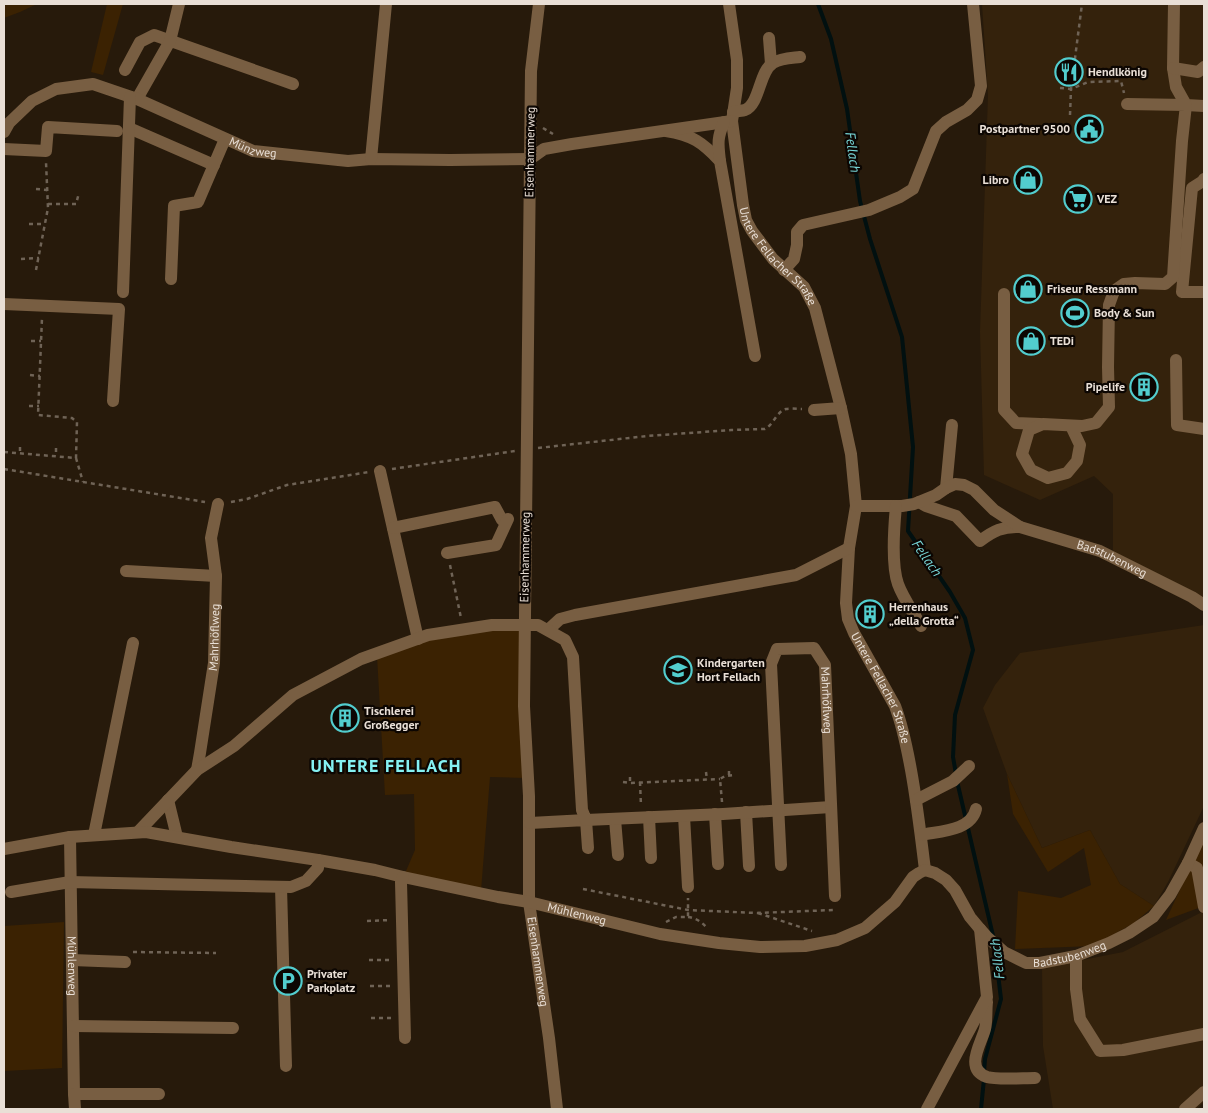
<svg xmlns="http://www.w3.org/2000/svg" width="1208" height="1113" viewBox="0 0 1208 1113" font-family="'PT Sans',sans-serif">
  <rect width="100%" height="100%" fill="#271a0b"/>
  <g fill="#34220c">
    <path d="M982 4H1204V608L1113 552V494L1094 476 1040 500 984 475 980 332 988 95Z"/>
    <path d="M1204 625V806L1168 882 1154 906 1120 884 1090 830 1042 848 1007 774 983 708 995 685 1020 653Z"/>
    <path d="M1204 911V1102L1196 1109H1053L1043 1046 1042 968 1123 952Z"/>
  </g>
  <g fill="#3b2202">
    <path d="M4 4H37L20 12 4 18Z"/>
    <path d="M107 4H123L103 75 91 72Z"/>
    <path d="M492 629H521L525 778 490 777 481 891 403 878 415 850 414 794 385 795 377 656 429 638Z"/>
    <path d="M1007 774 1042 848 1090 830 1120 884 1154 906 1134 923 1093 946 1015 949 1018 891 1061 898 1091 885 1084 848 1048 872 1013 814Z"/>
    <path d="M1204 837V906L1166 920Z"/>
    <path d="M64 922 62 1068 4 1071V926Z"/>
  </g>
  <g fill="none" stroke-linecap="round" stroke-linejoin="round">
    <g stroke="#011010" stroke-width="4">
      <path d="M818 4 831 39 847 109 860 201 870 239 902 337 913 447 908 531 950 592 965 618 973 650 955 715 953 757 956 774"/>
      <path d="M957 781 994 940"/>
      <path d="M984 1072 985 1059 1001 999 995 949"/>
      <path d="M981 1109 984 1079"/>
    </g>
    <g stroke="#6f6356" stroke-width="2.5" stroke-dasharray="4 4" stroke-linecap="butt">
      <path d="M1060 88 1071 89 1088 82 1121 81 1124 93"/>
      <path d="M1070 115 1071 89 1082 4"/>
      <path d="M543 128 553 134"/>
      <path d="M36 189 47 190"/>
      <path d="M48 204H76L79 193"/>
      <path d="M29 224H45"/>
      <path d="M21 259 39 258"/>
      <path d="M36 270 48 208 46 162"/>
      <path d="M31 341H41"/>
      <path d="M30 375 40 376"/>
      <path d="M29 406H39"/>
      <path d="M20 447V453"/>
      <path d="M56 448V456"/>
      <path d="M538 448 647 436 731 430 765 429C774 424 777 411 786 409 791 408 797 409 802 409"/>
      <path d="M4 452 76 458 77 422 72 418 38 415 42 318"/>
      <path d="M76 458 83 482"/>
      <path d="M4 469 205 502"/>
      <path d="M392 469 515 451"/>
      <path d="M231 502 247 499 287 485 369 472"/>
      <path d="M450 565 461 618"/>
      <path d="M729 771V776"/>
      <path d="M706 772 707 780"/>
      <path d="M630 777V783"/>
      <path d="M623 782 630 783 720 779"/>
      <path d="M640 782 641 806"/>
      <path d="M722 802 720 779 725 776 734 775"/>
      <path d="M583 889 688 910 757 913 833 910 834 908"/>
      <path d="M758 913 812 931"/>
      <path d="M688 917C696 918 702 922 708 929"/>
      <path d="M367 921 390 920"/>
      <path d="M666 922 676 917H688V898"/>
      <path d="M133 952 216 953"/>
      <path d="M369 960H392"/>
      <path d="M370 986H392"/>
      <path d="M371 1018H393"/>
    </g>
    <g stroke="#785e42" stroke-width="12">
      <path id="s1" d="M539 4 531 71 524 706 529 796V902L549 1038 557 1109"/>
      <path id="s2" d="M729 4 737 60V88L732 121 743 205 746 220 752 231 773 259 804 287 815 308 841 408 851 454 856 506 849 548 846 603 848 619 854 633 895 706C903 727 907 748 911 770 917 803 921 837 925 870"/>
      <path d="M1174 4 1173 68 1176 87 1186 105 1204 106"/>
      <path d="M769 38 771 64"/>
      <path d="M1173 68 1198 72 1204 67"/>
      <path d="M125 70 140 42 154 35 293 84"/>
      <path d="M137 99 170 41 179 4"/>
      <path d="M733 112C737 111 742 111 745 110 760 104 759 71 773 63 781 58 792 58 800 57"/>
      <path d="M129 128 214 165"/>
      <path d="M666 131C692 135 702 142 720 161L755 356"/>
      <path id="s3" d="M4 132 9 123 32 101 56 89 93 84 137 99 253 151 348 161 371 159 450 160 530 159"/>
      <path d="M4 149 46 151 48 127 117 131"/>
      <path d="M371 159 386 4"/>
      <path d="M530 159 544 149 572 144 732 121"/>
      <path d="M720 161C718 144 717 138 724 122"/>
      <path d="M1204 179 1203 181 1192 188 1182 292H1204"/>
      <path d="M784 270 794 259 797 245V232L803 225 869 210 900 197 913 189 936 131 946 122 967 110 977 100 981 86 973 4"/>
      <path d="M171 279 174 206 198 202 225 139"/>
      <path d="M123 292 130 97"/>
      <path d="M1004 294V410L1016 423 1040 424"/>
      <path d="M4 304 119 309 113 401"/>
      <path d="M1176 360 1177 425 1204 429"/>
      <path d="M814 410 841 408"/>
      <path d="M1071 426 1080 445 1077 461 1067 473 1048 478 1031 470 1022 454 1029 430 1043 424 1082 426 1096 423 1109 407 1108 367 1109 305 1114 291 1124 284 1135 283 1165 284 1173 277 1182 141 1186 105 1127 104"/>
      <path d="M380 471 418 639"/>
      <path d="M946 488 952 425"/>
      <path d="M919 502 926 506 956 516 980 541C993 531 1003 526 1020 527"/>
      <path id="s4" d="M856 506H902L914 504 936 495 946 488 955 484 964 485 974 490 994 510 1020 527 1100 551 1192 597 1204 605"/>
      <path d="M896 506C894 527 891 564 898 584 903 598 914 613 921 626"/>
      <path d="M393 528 495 507 502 520"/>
      <path d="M447 553 496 545 508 519"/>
      <path d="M126 571 216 576"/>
      <path d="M548 630 560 619 575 615 796 575 849 548"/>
      <path id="s5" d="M197 770 200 753 214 663 216 576 211 538 218 504"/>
      <path d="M168 800 177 837"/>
      <path d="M916 800 953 781 969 766"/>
      <path d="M746 812 749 866"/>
      <path d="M715 814 718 864"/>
      <path d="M684 816 688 887"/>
      <path d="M649 817 651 858"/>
      <path d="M615 819 618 855"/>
      <path d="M530 823 586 820 588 848"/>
      <path d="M138 832 197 770 234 746 293 695 361 659 428 635 492 625H538L565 640 573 657 582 810 586 820 723 814 831 807"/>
      <path d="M94 835 133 643"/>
      <path d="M921 835C940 831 971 831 976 809"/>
      <path id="s6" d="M70 837 74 1094"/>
      <path id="s7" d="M4 849 70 837 146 832 231 847 318 860 375 870 403 877 498 897 529 902 660 934 719 943 760 947 805 946 837 940 865 928 895 902 913 877 919 873 925 870"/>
      <path d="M1188 863 1197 868 1204 907"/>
      <path id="s8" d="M781 865 771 664 777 649 814 648 825 665 835 896"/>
      <path id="s9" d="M925 870 935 873 946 880 955 890 970 917 980 929 987 937 1004 952 1026 963H1040L1076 956 1109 943 1129 933 1153 917 1170 895 1188 863 1204 828"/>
      <path d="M403 877 401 882 405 1038"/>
      <path d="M281 887 286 1066"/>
      <path d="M11 892 70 882 291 887 306 881 318 868V860"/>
      <path d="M1076 956V989L1080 1019 1100 1051 1123 1050 1204 1034"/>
      <path d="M72 960 125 962"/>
      <path d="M987 1002C986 1010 987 1021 985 1029 981 1044 964 1069 987 1077 997 1080 1023 1078 1035 1078"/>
      <path d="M73 1026 233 1028"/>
      <path d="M75 1109 74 1094H159"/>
      <path d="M927 1109 987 997 980 929"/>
      <path d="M1185 1109 1204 1092"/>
    </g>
  </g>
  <defs>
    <g id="restaurant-ring" transform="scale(1.4375)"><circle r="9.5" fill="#0c0602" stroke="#52cdce" stroke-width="1.5"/><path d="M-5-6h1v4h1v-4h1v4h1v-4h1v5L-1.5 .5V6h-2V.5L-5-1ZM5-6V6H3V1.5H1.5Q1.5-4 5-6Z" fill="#52cdce"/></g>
    <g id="civic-ring" transform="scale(1.4375)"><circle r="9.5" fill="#0c0602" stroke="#52cdce" stroke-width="1.5"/><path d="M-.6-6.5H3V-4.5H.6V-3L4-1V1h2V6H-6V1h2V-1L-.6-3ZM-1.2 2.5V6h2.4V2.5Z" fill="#52cdce"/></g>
    <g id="shop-ring" transform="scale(1.4375)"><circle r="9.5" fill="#0c0602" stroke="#52cdce" stroke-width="1.5"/><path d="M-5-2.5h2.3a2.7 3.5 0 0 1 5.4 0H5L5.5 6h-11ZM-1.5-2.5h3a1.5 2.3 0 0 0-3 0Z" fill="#52cdce"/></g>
    <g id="supermarket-ring" transform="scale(1.4375)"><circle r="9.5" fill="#0c0602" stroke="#52cdce" stroke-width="1.5"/><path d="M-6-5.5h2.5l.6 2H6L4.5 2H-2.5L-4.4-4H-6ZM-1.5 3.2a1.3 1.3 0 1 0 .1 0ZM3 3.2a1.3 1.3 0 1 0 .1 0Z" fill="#52cdce"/></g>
    <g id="stadium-ring" transform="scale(1.4375)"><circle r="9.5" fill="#0c0602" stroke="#52cdce" stroke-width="1.5"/><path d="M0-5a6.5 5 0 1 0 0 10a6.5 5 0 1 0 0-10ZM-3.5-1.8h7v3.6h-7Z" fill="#52cdce"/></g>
    <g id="building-ring" transform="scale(1.4375)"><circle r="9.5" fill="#0c0602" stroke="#52cdce" stroke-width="1.5"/><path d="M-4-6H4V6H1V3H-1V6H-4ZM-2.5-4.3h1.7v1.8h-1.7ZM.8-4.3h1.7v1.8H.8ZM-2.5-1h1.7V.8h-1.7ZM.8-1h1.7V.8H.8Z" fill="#52cdce"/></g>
    <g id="school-ring" transform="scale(1.4375)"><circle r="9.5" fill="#0c0602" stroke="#52cdce" stroke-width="1.5"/><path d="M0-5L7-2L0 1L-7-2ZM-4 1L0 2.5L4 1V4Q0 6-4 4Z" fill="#52cdce"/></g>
    <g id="parking-ring" transform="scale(1.4375)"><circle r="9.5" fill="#0c0602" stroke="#52cdce" stroke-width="1.5"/><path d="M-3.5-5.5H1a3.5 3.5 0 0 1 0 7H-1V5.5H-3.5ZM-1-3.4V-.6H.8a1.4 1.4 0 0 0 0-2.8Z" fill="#52cdce"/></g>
  </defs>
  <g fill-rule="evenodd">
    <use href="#restaurant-ring" x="1069" y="72"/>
    <use href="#civic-ring" x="1089" y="129"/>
    <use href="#shop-ring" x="1028" y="180"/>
    <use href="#supermarket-ring" x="1078" y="199"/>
    <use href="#shop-ring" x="1028" y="289"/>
    <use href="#stadium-ring" x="1075" y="313"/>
    <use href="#shop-ring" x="1031" y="341"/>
    <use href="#building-ring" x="1144" y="387"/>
    <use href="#building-ring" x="870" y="614"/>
    <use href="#school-ring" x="678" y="670"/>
    <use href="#building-ring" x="345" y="718"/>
    <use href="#parking-ring" x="288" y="981"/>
  </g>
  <g text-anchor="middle" stroke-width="4.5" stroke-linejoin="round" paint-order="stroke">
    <g font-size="12" font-weight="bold" fill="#e9dfd6" stroke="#0c0602" text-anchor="start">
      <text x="1088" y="76">Hendlkönig</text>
      <text x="1070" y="133" text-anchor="end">Postpartner 9500</text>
      <text x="1009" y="184" text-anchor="end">Libro</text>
      <text x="1097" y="203">VEZ</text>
      <text x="1047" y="293">Friseur Ressmann</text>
      <text x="1094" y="317">Body &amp; Sun</text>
      <text x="1050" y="345">TEDi</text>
      <text x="1125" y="391" text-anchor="end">Pipelife</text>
      <text x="889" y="611">Herrenhaus<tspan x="889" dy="14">„della Grotta“</tspan></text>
      <text x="697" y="667">Kindergarten<tspan x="697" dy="14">Hort Fellach</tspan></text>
      <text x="364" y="715">Tischlerei<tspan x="364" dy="14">Großegger</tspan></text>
      <text x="307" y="978">Privater<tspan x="307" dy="14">Parkplatz</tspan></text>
    </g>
    <g font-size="12" fill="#e9dfd6" stroke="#0c0602">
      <text dy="4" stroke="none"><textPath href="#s3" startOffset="279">Münzweg</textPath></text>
      <text transform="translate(530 152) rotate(-89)" y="4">Eisenhammerweg</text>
      <text dy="4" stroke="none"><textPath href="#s2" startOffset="266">Untere Fellacher Straße</textPath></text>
      <text transform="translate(525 557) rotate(-89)" y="4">Eisenhammerweg</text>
      <text dy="4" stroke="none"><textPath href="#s4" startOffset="281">Badstubenweg</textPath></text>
      <text dy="4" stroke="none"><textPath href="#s5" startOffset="134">Mahrhöflweg</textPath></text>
      <text dy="4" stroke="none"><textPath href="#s2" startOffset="724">Untere Fellacher Straße</textPath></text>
      <text dy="4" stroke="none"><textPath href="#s8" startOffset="310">Mahrhöflweg</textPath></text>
      <text dy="4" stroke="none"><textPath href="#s7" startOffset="582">Mühlenweg</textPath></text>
      <text dy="4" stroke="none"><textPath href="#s9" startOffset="186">Badstubenweg</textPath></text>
      <text dy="4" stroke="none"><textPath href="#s1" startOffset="959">Eisenhammerweg</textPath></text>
      <text dy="4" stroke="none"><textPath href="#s6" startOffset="129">Mühlenweg</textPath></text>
    </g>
    <g font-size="14" font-style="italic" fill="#77d5d6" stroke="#0c0602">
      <text transform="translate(853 152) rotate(82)" y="5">Fellach</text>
      <text transform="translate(927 558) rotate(55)" y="5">Fellach</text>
      <text transform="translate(997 959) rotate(-97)" y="5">Fellach</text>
    </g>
    <g font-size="18" font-weight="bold" letter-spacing="1" fill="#85f1f2" stroke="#0c0602">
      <text x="386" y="772">UNTERE FELLACH</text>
    </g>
  </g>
  <rect width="1208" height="1113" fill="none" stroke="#e9dfd6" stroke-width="10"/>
</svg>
